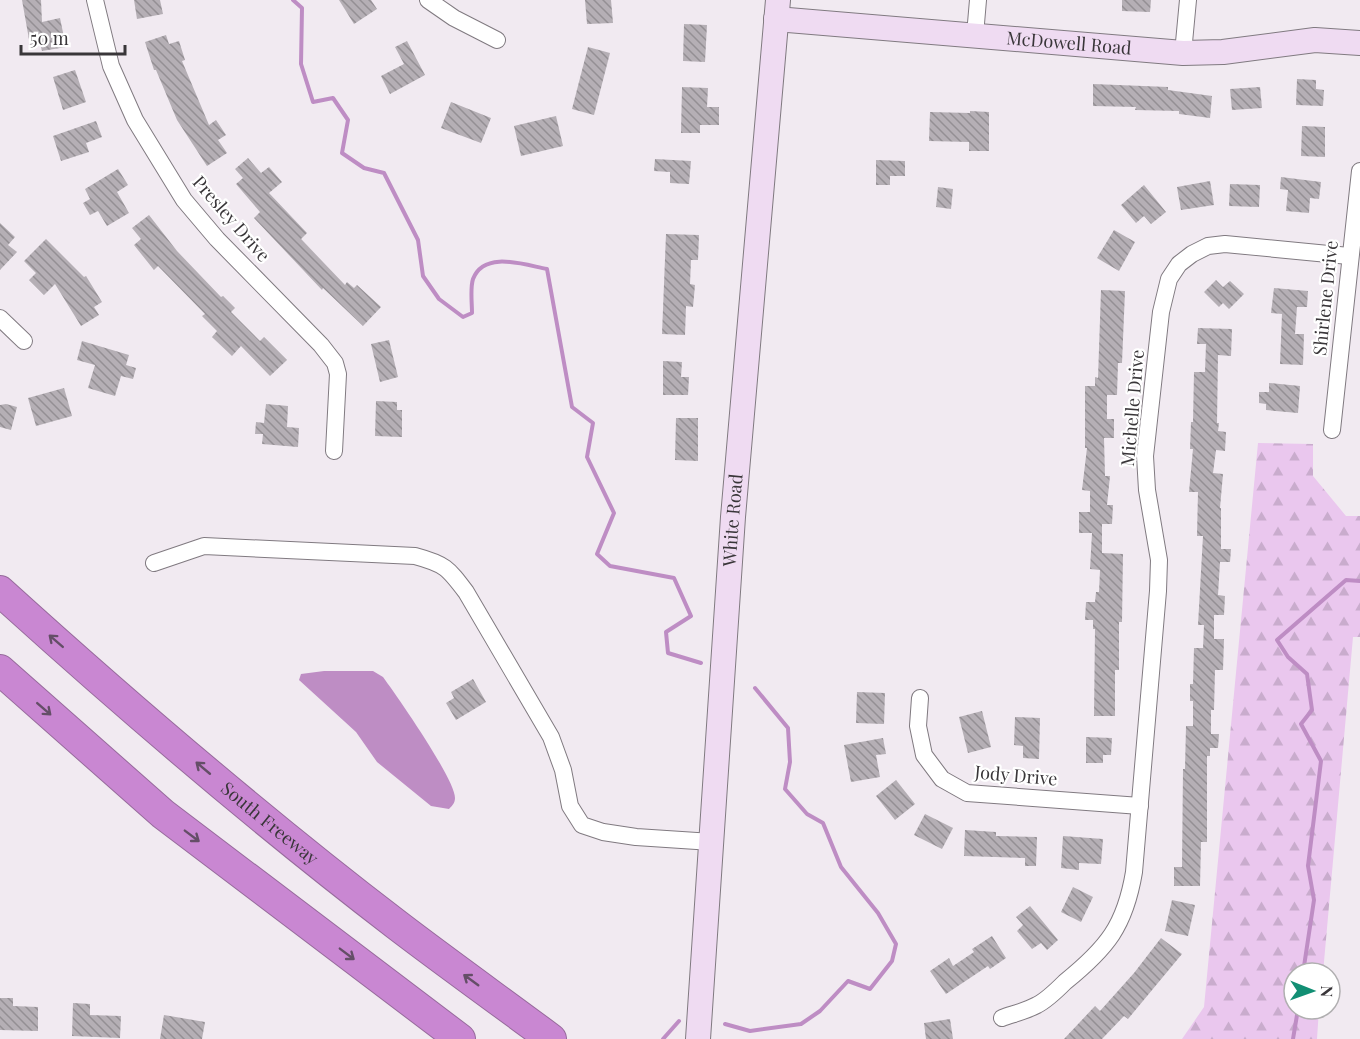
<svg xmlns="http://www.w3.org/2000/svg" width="1360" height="1039" viewBox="0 0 1360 1039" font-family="'Playfair Display',serif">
  <defs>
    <pattern id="forest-firs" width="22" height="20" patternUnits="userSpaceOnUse" patternTransform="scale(1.5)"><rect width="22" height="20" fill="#eac7ee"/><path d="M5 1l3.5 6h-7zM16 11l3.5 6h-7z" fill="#c9accd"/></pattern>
    <pattern id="building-back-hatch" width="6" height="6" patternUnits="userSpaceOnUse" patternTransform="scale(1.5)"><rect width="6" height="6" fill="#b5afb5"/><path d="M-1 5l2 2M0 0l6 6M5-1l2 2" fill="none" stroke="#948f94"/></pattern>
  </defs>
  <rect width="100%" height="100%" fill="#f1eaf1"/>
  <path fill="url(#forest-firs)" d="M1258 443 1313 444V476L1346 516H1360V637H1353L1323 973H1294V1009H1319L1317 1039H1182L1204 1007Z"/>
  <path fill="#be8dc4" d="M324 671H373L383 677C397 696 455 779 455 798 455 803 452 806 449 809L431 806 377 762 356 732 299 680 301 674Z"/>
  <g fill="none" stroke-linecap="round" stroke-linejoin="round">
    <g stroke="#be8dc4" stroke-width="4">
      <path d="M293 0 302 8 301 64 313 102 333 98 348 120 342 153 364 168 384 173 418 240 423 276 439 299 463 317 472 313C472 303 470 288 473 279 484 250 525 265 547 269L572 407 593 423 587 457 614 513 597 554 610 566 674 578 691 616 666 632 668 653 701 663"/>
      <path d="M1303 973 1314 900 1308 866 1321 761 1301 724 1312 710 1307 674 1288 657 1277 640 1346 580 1360 581"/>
      <path d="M725 1024 750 1031 801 1024 820 1011 848 981 870 989 892 961 896 944 878 913 841 867 823 823 807 814 785 789 790 762 788 728 755 688"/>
      <path d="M663 1039 679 1021"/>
      <path d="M1293 1039 1298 1009"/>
    </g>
  </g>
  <g fill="url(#building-back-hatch)">
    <path d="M22 0H41L42 22 60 18 66 47 42 51 40 43 30 45Z"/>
    <path d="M134 0H160L163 14 137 19Z"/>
    <path d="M339 0H371L377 9 354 24Z"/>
    <path d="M585 0H611L613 23 587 24Z"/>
    <path d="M1122 0H1151L1150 12 1122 11Z"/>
    <path d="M684 24 707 25 705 62 683 61Z"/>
    <path d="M166 35 169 44 179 41 185 60 182 61 209 125 216 120 226 135 218 140 227 153 207 166 177 120 156 70H154L145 42Z"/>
    <path d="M407 41 425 75 390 94 381 76 404 64 395 47Z"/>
    <path d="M588 47 610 53 594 115 572 109Z"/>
    <path d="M75 70 86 102 63 110 53 77Z"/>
    <path d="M1297 79 1316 80V89L1324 90 1323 106 1296 105Z"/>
    <path d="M1093 84 1168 87V90L1212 96 1210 118 1179 114V111L1135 110 1136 107 1093 106Z"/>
    <path d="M682 87 708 88 707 107H719V125H700V133H681Z"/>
    <path d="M1260 87 1262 108 1232 110 1230 89Z"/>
    <path d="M451 102 491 118 481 143 441 128Z"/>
    <path d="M970 111 989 112V151H969V142L929 141 930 112 970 113Z"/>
    <path d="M556 116 563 146 521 156 514 126Z"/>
    <path d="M96 121 102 137 86 143 89 152 61 161 53 136Z"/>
    <path d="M1302 126 1325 127V157L1301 156Z"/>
    <path d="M248 158 261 173 269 167 282 182 269 193 307 233 301 239 345 285 347 282 354 288 357 285 381 307 363 326 323 288 322 290 254 218 260 212 236 184 243 178 235 169Z"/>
    <path d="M655 159 691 161 689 184 670 183V172L654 171Z"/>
    <path d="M876 160 905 161V176H890V185H876Z"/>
    <path d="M118 169 128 185 117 192 129 213 107 226 98 211 90 215 83 203 90 199 85 189Z"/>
    <path d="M1281 177 1321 182 1319 199 1310 198 1309 213 1286 211 1288 190 1280 189Z"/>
    <path d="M1210 181 1214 205 1181 210 1177 187Z"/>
    <path d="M1230 184 1260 185 1259 207 1229 206Z"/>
    <path d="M1144 185 1166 212 1151 224 1144 216 1136 223 1121 205Z"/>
    <path d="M938 187 953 189 951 209 936 207Z"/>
    <path d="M149 215 177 251 221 297 223 296 235 308 231 312 260 341 264 337 287 360 270 376 241 346 232 356 212 337 217 331 202 316 205 314 158 266 154 270 134 245 141 239 132 228Z"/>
    <path d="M0 223 15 237 8 245 17 252 0 270Z"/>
    <path d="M1114 230 1135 242 1119 271 1097 258Z"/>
    <path d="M666 234 699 235 698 260H691L690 284 695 285 693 307 686 306 685 335 662 334Z"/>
    <path d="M46 239 84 277 86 276 102 302 94 307 99 315 81 326 55 284 44 295 29 280 36 273 24 261Z"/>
    <path d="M1216 280 1223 287 1230 281 1244 294 1229 309 1223 303 1219 307 1204 292Z"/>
    <path d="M1274 288 1308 291 1307 307H1297L1295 334H1304L1303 365 1280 364 1282 314 1271 313Z"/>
    <path d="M1101 290 1125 291 1122 363H1118L1117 395H1107V419H1114V438H1104L1105 476H1110L1107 505H1113L1112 524H1102V553L1123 554 1122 622H1119V670H1115V716H1094L1095 629H1093V620H1085L1086 602H1095L1096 592H1099L1100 570 1090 569 1092 533H1079V512H1090V491L1082 490 1087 448H1085V386H1095V377L1098 378Z"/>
    <path d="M1198 328 1232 329 1231 356 1218 355 1217 423H1219L1218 431 1226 432 1225 451 1216 450 1213 473 1223 474 1220 508H1221V549H1231L1230 562H1220L1218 595 1225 596 1224 615H1214V639H1224L1223 670H1215L1214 710H1211V734H1219L1218 748H1210V756H1207V842H1201L1200 886H1174V867H1182L1183 769H1185L1186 726H1193V701H1190V684H1193L1194 648H1203L1204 625H1198L1203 536H1197L1198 492H1189L1193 449H1190L1191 422H1193L1194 372H1205L1206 344H1197Z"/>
    <path d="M389 340 398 377 380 382 371 344Z"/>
    <path d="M82 341 129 355 126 365 136 368 133 379 121 376 115 396 88 388 95 365 77 360Z"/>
    <path d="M663 361 682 362 681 377H689L688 395H663Z"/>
    <path d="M1269 383 1300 386 1298 413 1266 410V404L1259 403V392H1269Z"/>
    <path d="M64 388 72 416 36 426 28 398Z"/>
    <path d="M376 401 397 402V410H402V437L375 436Z"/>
    <path d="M6 404 17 407 11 430 0 427V405Z"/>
    <path d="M266 404 288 406 287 427 299 428 298 447 262 444 263 434H255L256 422 264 423Z"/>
    <path d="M676 418H698V461L675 460Z"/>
    <path d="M473 679 486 702 456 720 446 703 454 698 451 692Z"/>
    <path d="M857 692 885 693 884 724 856 723Z"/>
    <path d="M982 711 991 747 968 753 959 717Z"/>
    <path d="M1015 717 1040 718 1039 759 1023 758V746L1014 745Z"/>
    <path d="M1086 737 1112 738 1111 755H1103V763H1086Z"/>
    <path d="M883 738 886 754 876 755 880 777 851 782 844 745Z"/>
    <path d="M896 780 915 804 895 820 876 796Z"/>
    <path d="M925 814 953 828 942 849 914 835Z"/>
    <path d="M965 830 996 832V836L1037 837 1036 866H1025V858L964 856Z"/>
    <path d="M1063 836 1103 839 1101 864 1079 863V870L1061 868Z"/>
    <path d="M1073 887 1093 897 1081 922 1061 912Z"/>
    <path d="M1172 900 1195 905 1188 936 1165 931Z"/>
    <path d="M1030 906 1058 940 1047 950 1041 943 1032 949 1017 931 1023 925 1016 917Z"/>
    <path d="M992 936 1006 958 990 969 988 966 946 994 930 971 949 958 953 966 974 952 972 949Z"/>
    <path d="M1161 938 1182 954 1128 1019 1124 1016 1102 1039H1064L1095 1006 1100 1011 1134 973Z"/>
    <path d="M0 998H13V1006L38 1007V1031L0 1030Z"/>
    <path d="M73 1003 90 1004V1015L121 1016 120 1038 72 1036Z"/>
    <path d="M164 1015 205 1022 202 1039H160Z"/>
    <path d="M950 1019 953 1039H926L924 1023Z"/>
  </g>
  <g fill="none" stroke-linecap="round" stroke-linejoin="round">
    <g stroke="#807a80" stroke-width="18">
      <g id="street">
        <path d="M95 0 111 66 135 120 184 200 217 239 321 345 335 363 338 374 334 451"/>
        <path d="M428 0 454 18 497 40"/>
        <path d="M975 35 978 0"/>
        <path d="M1183 53 1188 0"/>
        <path d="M0 318 24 341"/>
        <path d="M1332 430 1360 171"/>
        <path d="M154 563 204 546 415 556C445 564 448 568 466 592L551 737 563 770 570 806 582 825 603 832 636 837 712 842"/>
        <path d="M920 698 918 726 924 755 942 779 967 793 1140 806"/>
        <path d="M1002 1018C1013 1014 1026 1011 1037 1005 1047 1000 1057 990 1065 982 1107 948 1125 926 1134 872L1158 591 1159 560 1147 490 1145 456 1161 312 1169 279 1179 264 1192 254 1208 246 1225 244 1349 256"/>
      </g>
    </g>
    <g stroke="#807a80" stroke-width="26">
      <g id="secondary">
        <path id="s1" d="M776 19 1183 53 1223 52 1315 40 1360 43"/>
        <path id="s2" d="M698 1039 733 517 778 0"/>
      </g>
    </g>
    <g stroke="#976b9c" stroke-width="32">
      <g id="highway">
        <path id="s3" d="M0 591C128 707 260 820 397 925 448 964 500 1001 551 1039"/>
        <path d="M0 670 163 814 460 1039"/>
      </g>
    </g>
    <use href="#street" stroke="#fff" stroke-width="16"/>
    <use href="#secondary" stroke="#efdbf2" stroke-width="24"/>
    <use href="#highway" stroke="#c987d2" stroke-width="30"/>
  </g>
  <defs><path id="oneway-shaft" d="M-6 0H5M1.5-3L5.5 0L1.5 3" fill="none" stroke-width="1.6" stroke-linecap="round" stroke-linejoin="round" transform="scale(1.5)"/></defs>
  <g stroke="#644e67">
    <use href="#oneway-shaft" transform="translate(56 641) rotate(-139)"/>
    <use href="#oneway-shaft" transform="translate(44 709) rotate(41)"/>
    <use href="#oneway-shaft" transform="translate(203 768) rotate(-140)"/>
    <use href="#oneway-shaft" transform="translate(192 836) rotate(37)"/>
    <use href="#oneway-shaft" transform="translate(347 954) rotate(37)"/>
    <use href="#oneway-shaft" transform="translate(471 980) rotate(-144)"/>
  </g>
  <g text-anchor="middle" stroke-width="4.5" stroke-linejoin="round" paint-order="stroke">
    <g font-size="18" fill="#393639" stroke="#fff">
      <text dy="6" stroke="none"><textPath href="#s1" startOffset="294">McDowell Road</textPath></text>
      <text transform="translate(231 219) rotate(49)" y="6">Presley Drive</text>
      <text transform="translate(1326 298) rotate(-84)" y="6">Shirlene Drive</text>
      <text transform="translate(1133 408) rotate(-85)" y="6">Michelle Drive</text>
      <text dy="6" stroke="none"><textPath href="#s2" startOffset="520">White Road</textPath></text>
      <text transform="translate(1016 776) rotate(5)" y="6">Jody Drive</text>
      <text dy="6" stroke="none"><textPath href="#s3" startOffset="356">South Freeway</textPath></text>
    </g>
  </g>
  <g transform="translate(1312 991) rotate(91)"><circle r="28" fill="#ffffff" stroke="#b0afb0" stroke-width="1.5"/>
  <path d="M0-4.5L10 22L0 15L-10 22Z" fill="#128f74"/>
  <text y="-9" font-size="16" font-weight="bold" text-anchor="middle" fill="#393639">N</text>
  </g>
  <path d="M21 45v9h104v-9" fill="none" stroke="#393639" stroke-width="3"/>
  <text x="30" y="45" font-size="18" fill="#393639" stroke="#ffffff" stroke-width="4.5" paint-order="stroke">50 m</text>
</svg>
